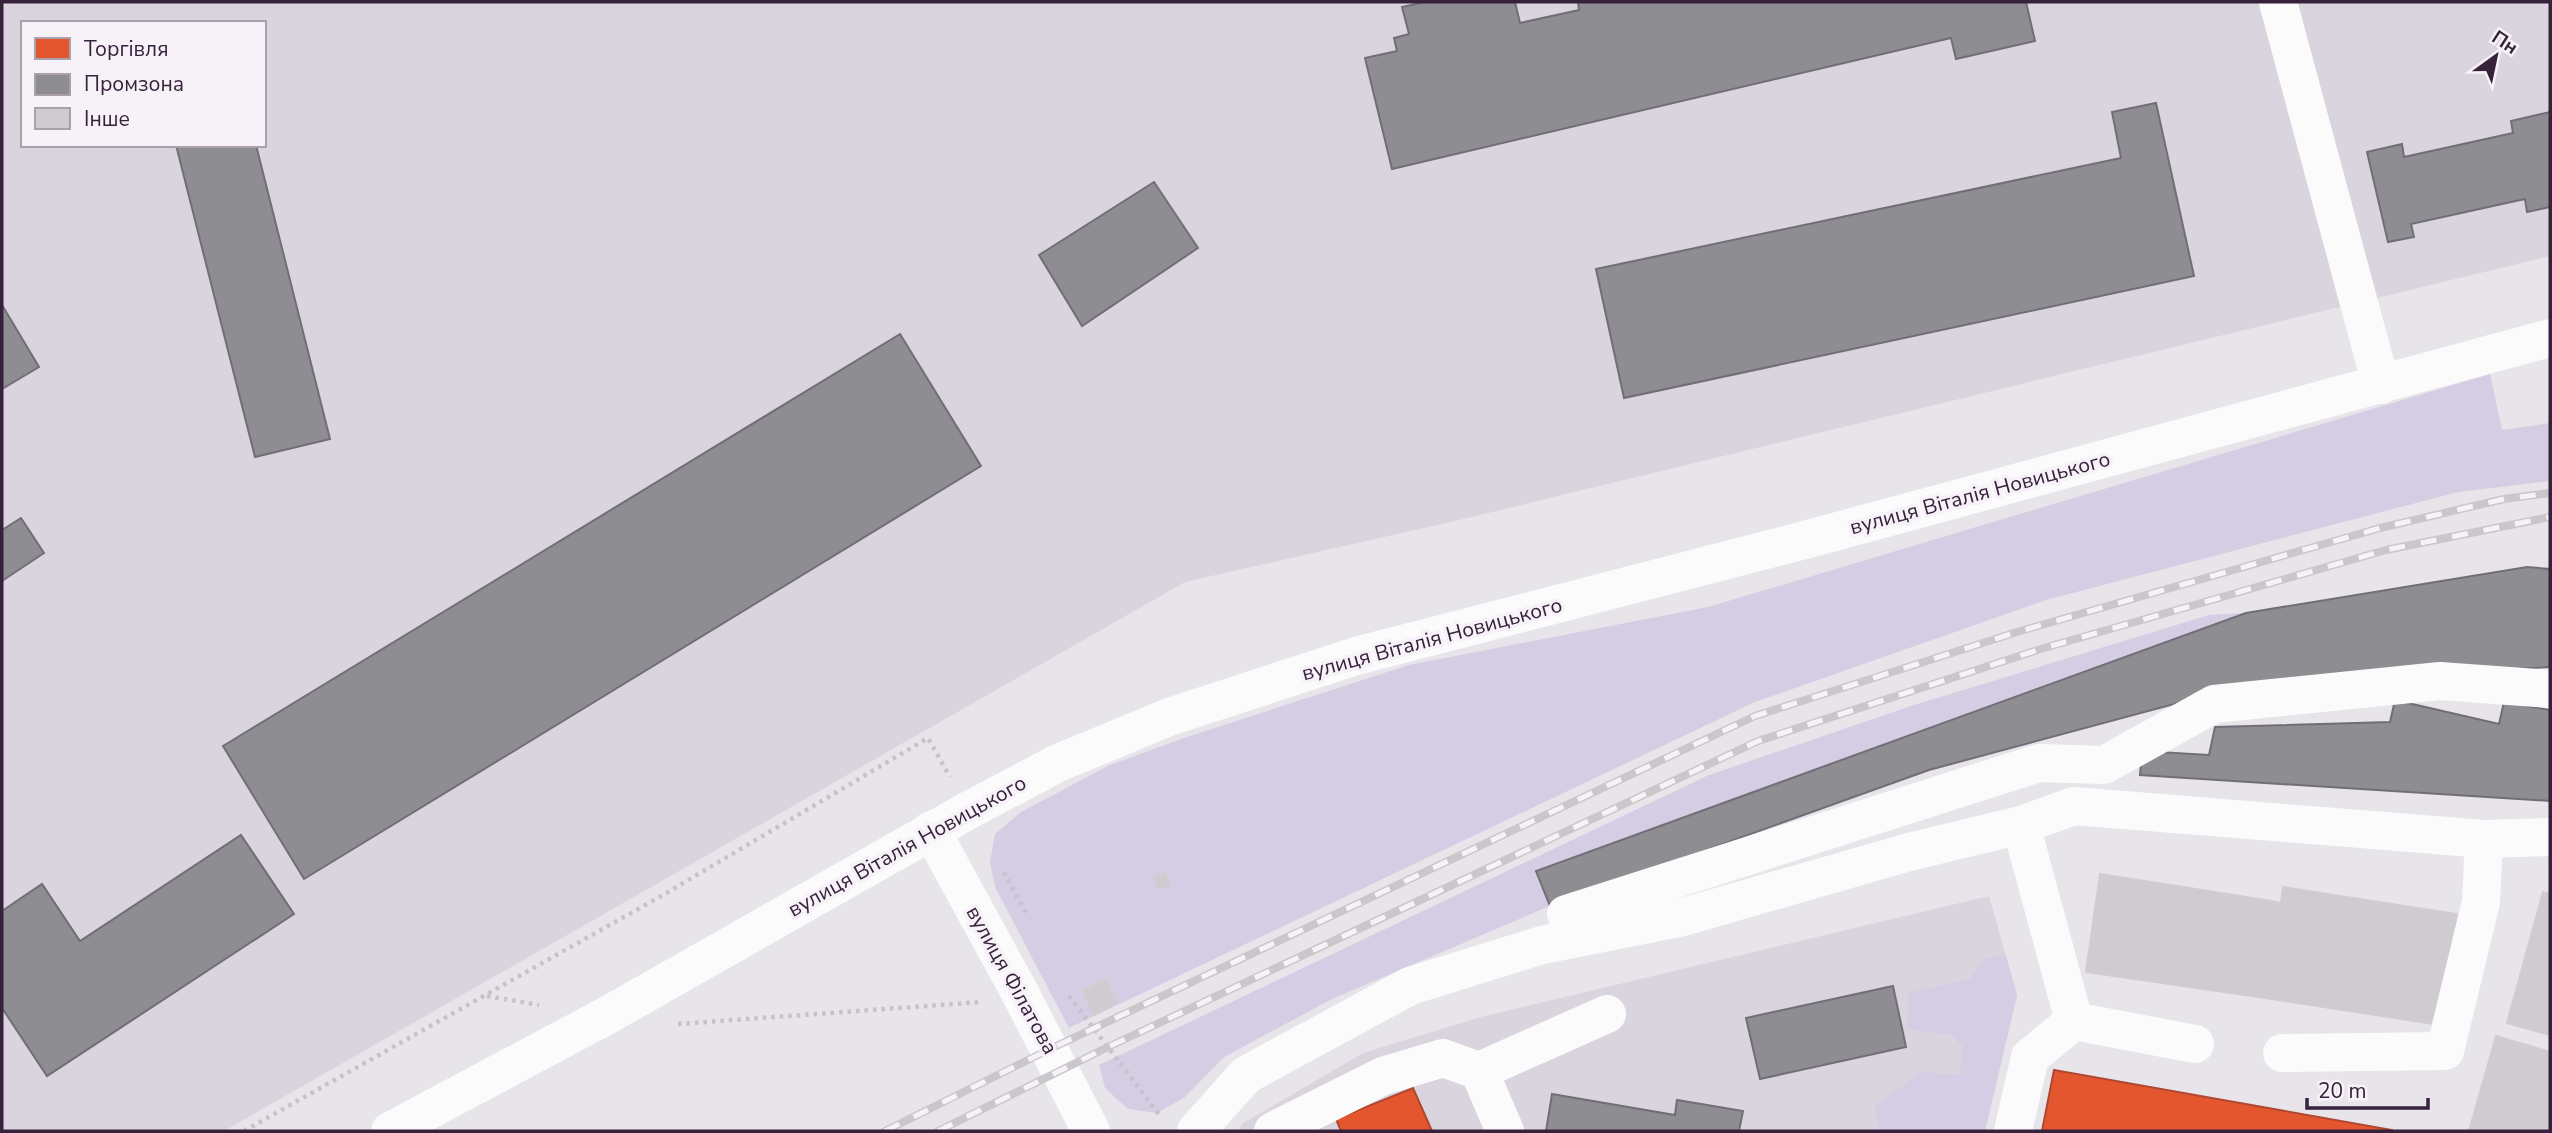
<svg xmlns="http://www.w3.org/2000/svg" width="2552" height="1133" viewBox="0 0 2552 1133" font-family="'Nunito Sans',sans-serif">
  <rect width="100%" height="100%" fill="#e7e4ea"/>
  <g fill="#d9d4dd" fill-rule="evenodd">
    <path d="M2 2H2550V256L1455 521 1185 582 224 1131H2ZM23 23H264V145H23Z"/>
    <path d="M1989 896 2017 995 1985 1131H1238L1242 1124 1363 1053 1481 1017Z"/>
  </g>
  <g fill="#d5cde3">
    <path d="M2490 374 2502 430 2550 423V481L2458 492 2046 600 1755 702 1069 1028 995 887 990 862 995 834 1021 812 1110 765 1187 737 1409 665 1708 607Z"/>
    <path d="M2246 613 1537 871 1550 906 1332 999 1224 1057 1185 1097 1157 1113 1128 1109 1105 1088 1099 1065 1709 775 1914 705 2209 615Z"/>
    <path d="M2006 956 2017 995 1985 1131H1881L1874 1106 1923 1072 1959 1075 1963 1047 1952 1035 1907 1029 1908 993 1971 978 1986 958Z"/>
  </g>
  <g fill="#e4572e" stroke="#b04732" stroke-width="2">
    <path d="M2054 1070 2392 1130V1131H2042Z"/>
    <path d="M1413 1088 1432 1131H1341L1336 1119Z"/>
  </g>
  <g fill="#8d8d92" stroke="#736d78" stroke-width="2">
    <path d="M1425 2H1515L1520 23 1579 10 1578 2H2026L2035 41 1956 59 1951 38 1392 169 1365 58 1397 51 1394 38 1409 34 1402 7Z"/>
    <path d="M2156 103 2194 276 1624 398 1596 269 2121 158 2112 112Z"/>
    <path d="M2550 112V207L2527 212 2525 199 2411 224 2414 237 2388 242 2367 152 2402 144 2404 157 2513 133 2511 121Z"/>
    <path d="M176 145H256L330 439 255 457Z"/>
    <path d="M1154 182 1198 248 1082 326 1039 255Z"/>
    <path d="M2 305 39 367 2 389Z"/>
    <path d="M900 334 981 466 304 879 223 746Z"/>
    <path d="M21 518 44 553 2 581V530Z"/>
    <path d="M2527 567 2550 569V667L2256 682 1929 770 1550 906 1536 871 2246 613Z"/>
    <path d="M2395 700 2499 724 2504 702 2550 710V801L2140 775 2142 751 2209 755 2215 727 2390 722Z"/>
    <path d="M241 835 294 914 47 1076 2 1008V911L42 884 80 941Z"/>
    <path d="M1893 986 1906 1047 1760 1079 1746 1018Z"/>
    <path d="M1552 1094 1675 1115 1677 1100 1743 1111 1739 1131H1546Z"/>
  </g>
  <g fill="#cfcbd1" stroke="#d0cdd2" stroke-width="2">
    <path d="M1165 872 1170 885 1158 889 1153 877Z"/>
    <path d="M2100 874 2260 899 2245 995 2086 972Z"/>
    <path d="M2283 887 2457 914 2441 1025 2245 995 2260 899 2281 903Z"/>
    <path d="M2543 892 2550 894V1035L2507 1023Z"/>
    <path d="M1106 980 1117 1003 1094 1015 1083 991Z"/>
    <path d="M2496 1036 2550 1052V1131H2469Z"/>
  </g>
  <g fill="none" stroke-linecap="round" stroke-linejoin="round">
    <g stroke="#c7c1ca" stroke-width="4.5" stroke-dasharray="3.5 5" stroke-linecap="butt">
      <path d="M1004 872 1028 917"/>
      <path d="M487 996 539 1005"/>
      <path d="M1069 996 1161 1117"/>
      <path d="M678 1024 981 1002"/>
      <path d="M244 1131 663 895 928 738 950 777"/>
    </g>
    <g stroke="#fbfbfc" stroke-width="38">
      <path d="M2278 2 2381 385"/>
      <path d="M2021 825 2074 1021"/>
      <path d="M931 830 1020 993 1091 1131"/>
      <path d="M1566 914 2039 763 2104 765 2214 704 2440 681 2550 689"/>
      <path d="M2282 1053 2445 1051 2481 902 2484 839"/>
      <path d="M1479 1071 1607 1014"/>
      <path d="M390 1131 606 1016 969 810 1058 763 1169 717 1356 656 1812 538 2550 338"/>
      <path d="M1196 1131 1246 1075 1410 986 1542 945 1683 917 1909 852 2021 825 2074 806 2484 839 2550 837"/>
      <path d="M1273 1131 1383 1076 1443 1058 1479 1071 1505 1131"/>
      <path d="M2013 1131 2030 1057 2074 1021 2195 1044"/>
    </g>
    <g stroke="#cac7cb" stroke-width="8">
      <g id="rail">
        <path d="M885 1131 1050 1049 1755 716 2017 632 2380 528 2504 499 2550 493"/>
        <path d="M938 1131 1106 1048 1758 741 2044 648 2386 550 2550 517"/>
      </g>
    </g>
    <use href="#rail" stroke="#f6f2f8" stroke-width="5" stroke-dasharray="16" stroke-linecap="butt"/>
  </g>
  <g text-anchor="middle" stroke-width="7" stroke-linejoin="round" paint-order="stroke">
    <g font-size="21" fill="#37223c" stroke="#f6f2f8">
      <text transform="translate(1980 493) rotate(-15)" y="7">вулиця Віталія Новицького</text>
      <text transform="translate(1432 639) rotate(-15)" y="7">вулиця Віталія Новицького</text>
      <text transform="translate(907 846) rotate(-29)" y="7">вулиця Віталія Новицького</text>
      <text transform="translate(1012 980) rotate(61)" y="7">вулиця Філатова</text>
    </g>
  </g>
  <rect width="2552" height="1133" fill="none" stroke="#37223c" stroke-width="7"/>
  <rect x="21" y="21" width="245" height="126" fill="#f6f2f8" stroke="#aa9fad" stroke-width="2"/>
  <rect x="35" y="38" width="35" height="21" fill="#e4572e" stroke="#aa9fad" stroke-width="2"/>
  <text x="84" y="56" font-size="21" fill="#37223c">Торгівля</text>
  <rect x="35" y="74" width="35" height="21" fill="#8d8d92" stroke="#aa9fad" stroke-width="2"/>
  <text x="84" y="91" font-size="21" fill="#37223c">Промзона</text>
  <rect x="35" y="108" width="35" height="21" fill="#cfcbd1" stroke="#aa9fad" stroke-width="2"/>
  <text x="84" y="126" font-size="21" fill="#37223c">Інше</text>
  <g transform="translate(2496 56) rotate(33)" stroke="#f6f2f8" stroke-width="5" paint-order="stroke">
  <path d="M0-5L12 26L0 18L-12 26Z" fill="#37223c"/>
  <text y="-10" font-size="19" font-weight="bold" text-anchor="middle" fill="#37223c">Пн</text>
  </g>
  <path d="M2307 1098v10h121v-10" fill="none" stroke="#37223c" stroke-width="3.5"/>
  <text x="2318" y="1098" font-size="21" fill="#37223c" stroke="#f6f2f8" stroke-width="5" paint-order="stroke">20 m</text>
</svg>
